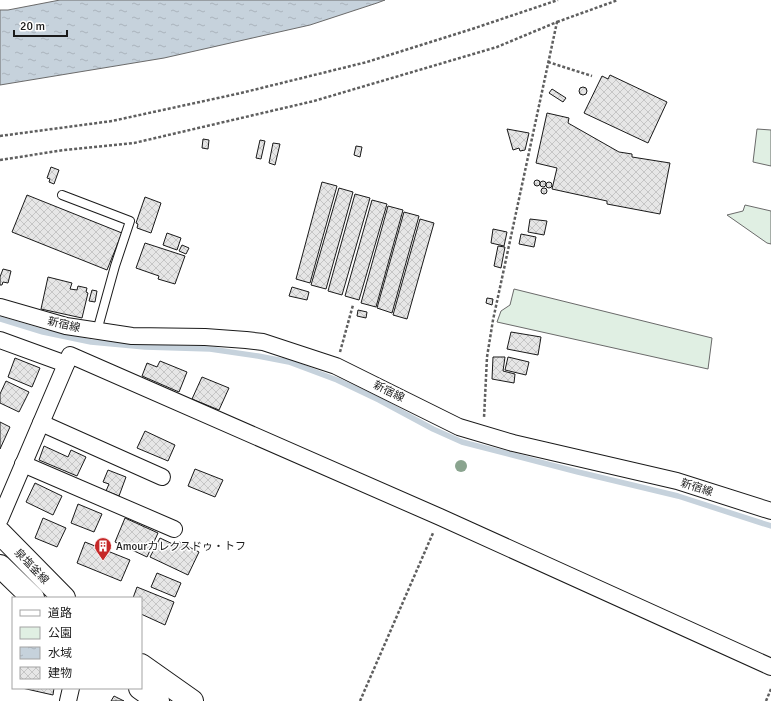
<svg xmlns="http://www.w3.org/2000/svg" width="771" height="701" viewBox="0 0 771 701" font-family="Signika,'Noto Sans JP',sans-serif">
  <defs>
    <pattern id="water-ripples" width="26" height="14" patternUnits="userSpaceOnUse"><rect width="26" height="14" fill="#c6d2dc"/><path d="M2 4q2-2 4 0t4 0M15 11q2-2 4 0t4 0" fill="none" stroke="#aab4bc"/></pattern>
    <pattern id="building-cross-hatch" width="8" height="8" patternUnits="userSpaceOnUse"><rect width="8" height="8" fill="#e6e6e6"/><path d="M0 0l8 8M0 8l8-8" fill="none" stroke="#c5c5c5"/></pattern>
  </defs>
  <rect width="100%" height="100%" fill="#fff"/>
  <g fill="#e0efe3" stroke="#6a6a6a">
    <path d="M757 129 771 130V166L753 162Z"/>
    <path d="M745 205 771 211V244L767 243 727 215 743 211Z"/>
    <path d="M514 289 712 338 708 369 497 322 501 311 510 305Z"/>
  </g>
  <path fill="url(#water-ripples)" stroke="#6a6a6a" d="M60 0H385L377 3 310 25 164 58 0 85V10H8Z"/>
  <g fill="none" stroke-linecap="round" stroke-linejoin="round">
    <path stroke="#c6d2dc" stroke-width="5.5" d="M0 319 43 332 91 342 145 347 210 349 258 356 289 362 337 380 379 400 433 429 462 442 578 472 678 496 771 526"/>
  </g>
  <g fill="url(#building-cross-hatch)" stroke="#1a1a1a">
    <path d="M610 75 667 102 648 143 584 113 602 76 608 79Z"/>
    <circle cx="583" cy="91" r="4"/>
    <path d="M552 89 566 98 563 102 549 93Z"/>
    <path d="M547 113 569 118 568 123 619 152 632 154V157L670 163 660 214 607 204V201L552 189 557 168 536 163Z"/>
    <path d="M507 129 529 133 525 150 520 151 519 148 513 150Z"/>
    <path d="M203 139 209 140 208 149 202 148Z"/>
    <path d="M260 140 265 141 261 159 256 158Z"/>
    <path d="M273 143 280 144 275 165 269 163Z"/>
    <path d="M356 146 362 147 360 157 354 155Z"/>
    <path d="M51 167 59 170 54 184 49 182 50 179 47 178Z"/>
    <circle cx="537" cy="183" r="3"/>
    <circle cx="543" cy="184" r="3"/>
    <path d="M322 182 337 186 310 283 296 279Z"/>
    <circle cx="549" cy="185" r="3"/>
    <path d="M339 188 353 192 326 289 311 285Z"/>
    <circle cx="544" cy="191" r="3"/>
    <path d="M355 194 370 198 342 295 328 291Z"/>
    <path d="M27 195 122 233 107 270 12 232Z"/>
    <path d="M145 197 161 203 151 233 137 228 138 224 136 223Z"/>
    <path d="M372 200 387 204 359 300 345 296Z"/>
    <path d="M388 206 403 210 376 307 361 303Z"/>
    <path d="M404 212 419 216 392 313 377 308Z"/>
    <path d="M420 219 434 223 407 319 393 315Z"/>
    <path d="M530 219 547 221 544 235 528 232Z"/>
    <path d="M493 229 507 232 504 246 491 243Z"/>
    <path d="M167 233 181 238 177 250 163 245Z"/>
    <path d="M521 234 536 237 534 247 519 244Z"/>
    <path d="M145 243 185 256 175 284 158 279 159 276 136 268Z"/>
    <path d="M182 245 189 248 186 254 179 251Z"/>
    <path d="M498 246 505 247 501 268 494 266Z"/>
    <path d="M3 269 11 271 8 283 3 282 2 285H0V277Z"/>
    <path d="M48 277 72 283 70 289 77 290 78 286 87 288 86 292 88 293 82 318 41 309Z"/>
    <path d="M292 287 309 292 307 300 289 296Z"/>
    <path d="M92 290 97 291 95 302 89 301Z"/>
    <path d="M487 298 493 299 492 305 486 303Z"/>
    <path d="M358 310 367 312 366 318 357 316Z"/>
    <path d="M511 332 541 337 538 355 507 349Z"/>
    <path d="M493 357H505L503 371 515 374 514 383 492 379Z"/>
    <path d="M508 357 529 362 526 375 505 370Z"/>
    <path d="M15 358 40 368 32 387 8 377Z"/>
    <path d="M160 361 187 372 179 392 142 376 147 363 157 367Z"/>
    <path d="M202 377 229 388 219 410 192 399Z"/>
    <path d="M6 381 29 392 19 412 0 403V394Z"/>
    <path d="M0 422 10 427 0 449Z"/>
    <path d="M145 431 175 445 168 461 137 448Z"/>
    <path d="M44 446 68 457 71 450 86 457 77 476 39 460Z"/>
    <path d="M195 469 223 480 215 497 188 486Z"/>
    <path d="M108 470 126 477 119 496 106 491 109 484 103 482Z"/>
    <path d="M35 483 62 496 53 515 26 502Z"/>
    <path d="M78 504 102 514 94 532 71 523Z"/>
    <path d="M43 518 66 528 57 547 35 538Z"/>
    <path d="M125 518 158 533 147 557 115 542Z"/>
    <path d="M160 538 177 546 179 542 199 552 188 575 150 557Z"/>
    <path d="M85 542 130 560 121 581 77 563Z"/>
    <path d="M157 573 181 583 175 597 151 587Z"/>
    <path d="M137 587 174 602 165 625 141 614V598H133Z"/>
    <path d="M22 688H54L53 695Z"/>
    <path d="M114 696 124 701H111Z"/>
  </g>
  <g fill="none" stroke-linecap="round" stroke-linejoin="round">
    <g stroke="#1a1a1a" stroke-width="10">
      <path id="lane" d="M62 195 130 221 115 266 97 331"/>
    </g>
    <g stroke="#1a1a1a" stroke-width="18">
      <g id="street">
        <path d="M0 307 66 326 132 336 205 337 246 340 263 342 336 366 459 427 513 443 677 481 771 511"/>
        <path d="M0 340 66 364"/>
        <path d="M41 423 162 477"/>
        <path d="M23 464 174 529"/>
        <path d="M0 519 70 355 440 517 771 667"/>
        <path d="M68 701 71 688"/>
      </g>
    </g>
    <g stroke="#1a1a1a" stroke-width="24">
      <g id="primary">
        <path d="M0 533 64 598"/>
        <path d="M0 566 33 598"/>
        <path d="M141 665 192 701"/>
        <path d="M140 688 158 701"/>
      </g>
    </g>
    <g stroke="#5f5f5f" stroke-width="2.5" stroke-dasharray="3 2" stroke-linecap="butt">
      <path d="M557 22 618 0"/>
      <path d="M548 62 592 76"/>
      <path d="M0 136 112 121 241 93 367 62 472 29 558 0"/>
      <path d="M0 160 64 150 134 143 314 101 497 47 557 22 493 320 487 357 484 418"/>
      <path d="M340 352 353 305"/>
      <path d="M360 701 433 533"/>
      <path d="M766 701 771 689"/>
    </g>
    <use href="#lane" stroke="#fff" stroke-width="8"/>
    <use href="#street" stroke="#fff" stroke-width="16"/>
    <use href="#primary" stroke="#fff" stroke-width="22"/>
  </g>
  <circle fill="#8aa48f" cx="461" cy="466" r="6"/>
  <defs>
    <g id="building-pin" transform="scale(0.9)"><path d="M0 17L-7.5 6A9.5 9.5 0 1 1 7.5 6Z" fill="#c62828" stroke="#fff"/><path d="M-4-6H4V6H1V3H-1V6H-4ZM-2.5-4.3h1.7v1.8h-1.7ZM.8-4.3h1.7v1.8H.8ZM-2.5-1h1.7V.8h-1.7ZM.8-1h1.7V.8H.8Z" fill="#fff"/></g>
  </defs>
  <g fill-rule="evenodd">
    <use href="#building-pin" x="103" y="546"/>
  </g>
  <g text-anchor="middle" stroke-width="3" stroke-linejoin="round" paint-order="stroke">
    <g font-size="11" fill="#1a1a1a" stroke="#fff">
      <text transform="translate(64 324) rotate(13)" y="4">新宿線</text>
      <text transform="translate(389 391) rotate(26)" y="4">新宿線</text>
      <text transform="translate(697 487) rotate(18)" y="4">新宿線</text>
      <text transform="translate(32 566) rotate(46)" y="4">泉塩釜線</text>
    </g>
    <g font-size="11" fill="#1a1a1a" stroke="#fff" text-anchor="start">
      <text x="116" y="550">Amourカレクスドゥ・トフ</text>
    </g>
  </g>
  <rect x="12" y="597" width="130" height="92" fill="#ffffff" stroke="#a3a3a3"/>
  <rect x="20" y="610" width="20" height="6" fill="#ffffff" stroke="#a3a3a3"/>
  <text x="48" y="617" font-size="12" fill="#1a1a1a">道路</text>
  <rect x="20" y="627" width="20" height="12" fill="#e0efe3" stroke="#a3a3a3"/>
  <text x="48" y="637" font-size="12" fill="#1a1a1a">公園</text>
  <rect x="20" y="647" width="20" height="12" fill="url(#water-ripples)" stroke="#a3a3a3"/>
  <text x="48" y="657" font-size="12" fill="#1a1a1a">水域</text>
  <rect x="20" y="667" width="20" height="12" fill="url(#building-cross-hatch)" stroke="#a3a3a3"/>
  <text x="48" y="677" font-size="12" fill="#1a1a1a">建物</text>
  <path d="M14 30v6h53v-6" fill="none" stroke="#1a1a1a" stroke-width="2"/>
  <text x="20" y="30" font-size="12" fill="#1a1a1a" stroke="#ffffff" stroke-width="3" paint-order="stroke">20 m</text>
</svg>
